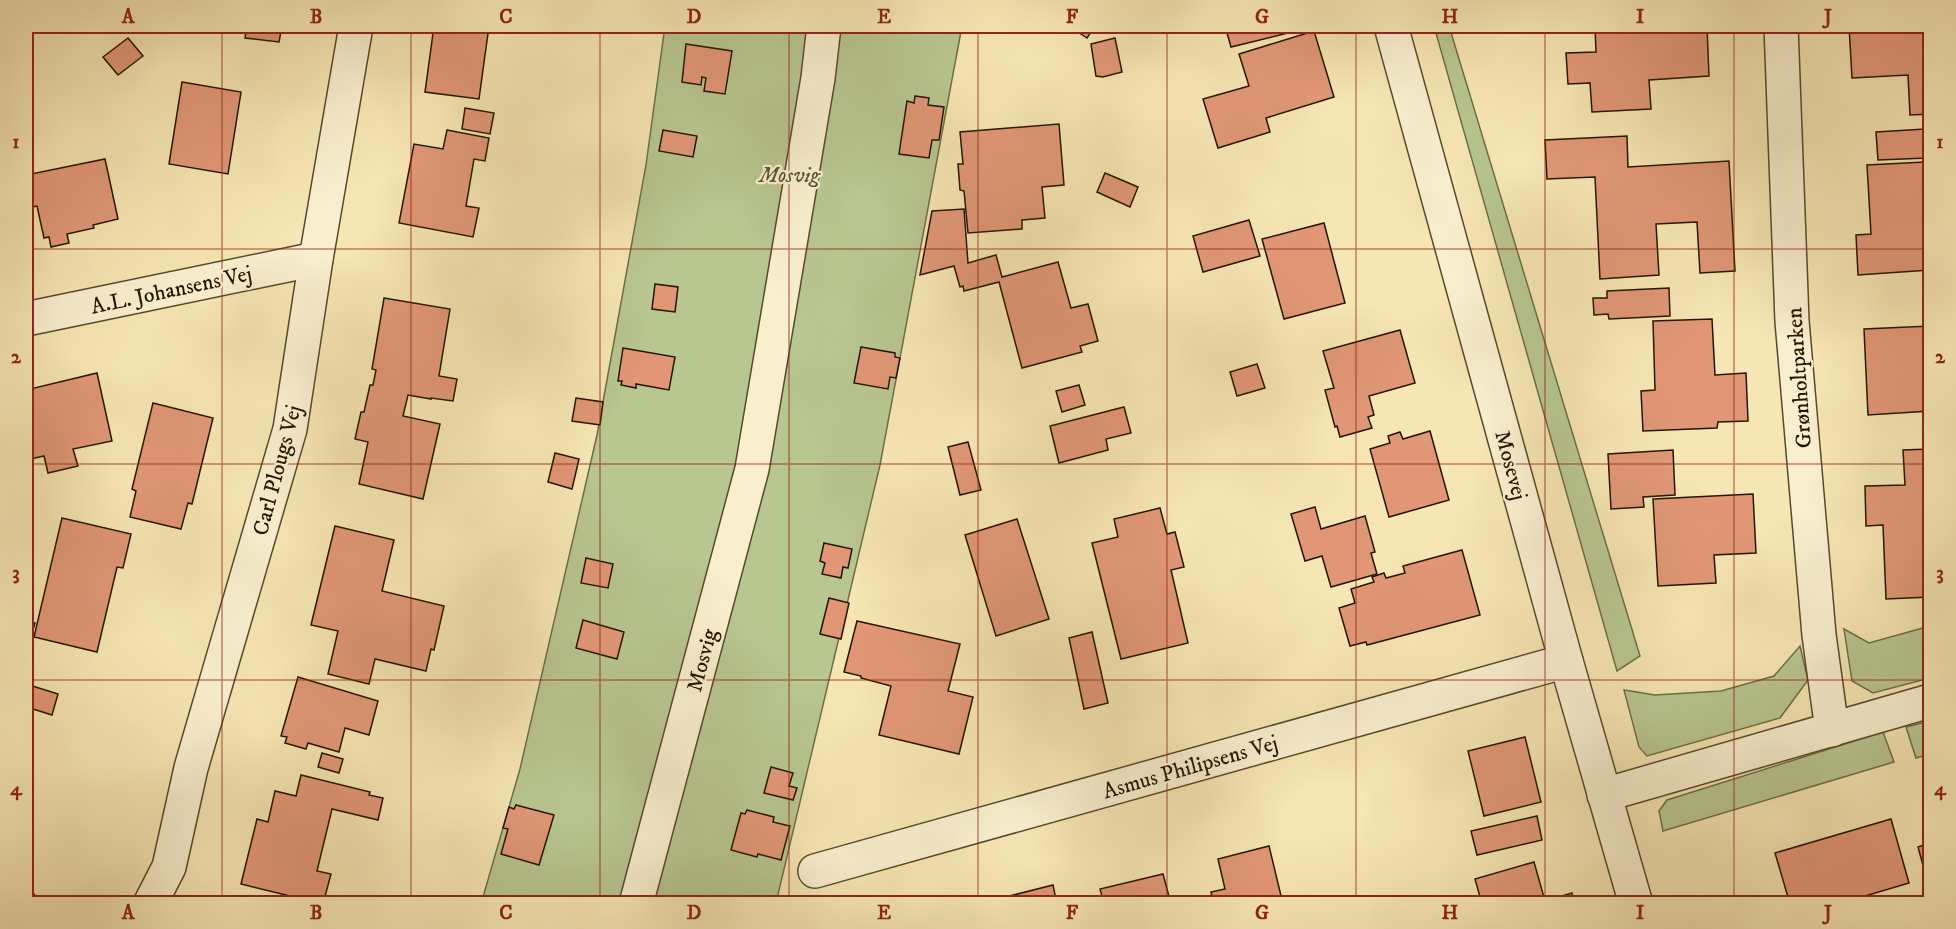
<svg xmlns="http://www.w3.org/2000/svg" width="1956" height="929" viewBox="0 0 1956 929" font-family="'IM FELL DW Pica',serif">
  <rect width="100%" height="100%" fill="#f6e6b3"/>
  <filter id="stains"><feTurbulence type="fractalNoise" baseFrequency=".00333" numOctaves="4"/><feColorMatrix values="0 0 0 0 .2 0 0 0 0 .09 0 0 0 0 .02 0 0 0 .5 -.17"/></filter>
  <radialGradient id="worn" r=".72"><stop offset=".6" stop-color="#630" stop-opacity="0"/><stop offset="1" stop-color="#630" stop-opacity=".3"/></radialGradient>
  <g fill="#b8c690" stroke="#6e6e48" stroke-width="1.5">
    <path d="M665 26H962L880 465 776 903 481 904 520 769 597 435 646 165Z"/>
    <path d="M1434 26H1449L1640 656 1617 671Z"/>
    <path d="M1930 626V678L1873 693 1852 681 1844 629 1869 643Z"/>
    <path d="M1800 646 1808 680 1780 718 1647 756 1639 747 1624 690 1655 695 1721 691 1774 676Z"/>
    <path d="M1930 721V754L1916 758 1906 727Z"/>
    <path d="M1883 732 1894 762 1663 831 1659 811 1667 800Z"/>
  </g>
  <g fill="#e19776" stroke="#241500" stroke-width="1.5">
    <path d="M247 26H282L279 42 245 38Z"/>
    <path d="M434 26H529L528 31 489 26 479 99 425 92Z"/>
    <path d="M1069 26H1095L1087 38Z"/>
    <path d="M1225 26H1286L1288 33 1231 47Z"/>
    <path d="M1595 26H1707L1709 76 1649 80 1651 109 1592 112 1590 83 1568 84 1566 53 1596 52Z"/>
    <path d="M1849 26H1930V114L1910 115 1908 75 1852 78Z"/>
    <path d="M1314 31 1334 97 1266 118 1270 132 1218 148 1203 99 1249 86 1239 54Z"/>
    <path d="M128 38 143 56 118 75 103 57Z"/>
    <path d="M1115 38 1122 72 1103 77 1096 76 1091 44Z"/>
    <path d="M686 44 732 51 725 94 704 91 706 78 702 77 701 85 682 82Z"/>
    <path d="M182 82 241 92 228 174 169 164Z"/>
    <path d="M915 96 929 98 928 105 944 107 939 140H932L929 158 899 154 907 101 914 103Z"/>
    <path d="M465 108 494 113 490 134 462 129Z"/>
    <path d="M1059 124 1064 185 1042 187 1045 218 1022 220V229L968 233 964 191 960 190 958 164H963L960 132Z"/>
    <path d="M1925 129 1927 158 1878 160 1876 132Z"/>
    <path d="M447 130 489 138 485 161 474 159 466 206 479 208 473 237 399 223 414 144 443 149Z"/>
    <path d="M663 130 697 136 693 157 659 151Z"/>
    <path d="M1627 136 1628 167 1729 161 1735 271 1700 273 1697 222 1656 224 1659 275 1600 279 1595 177 1547 179 1545 140Z"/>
    <path d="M105 159 118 219 93 225 94 228 67 234 69 243 51 247 49 237 44 238 37 206 26 208V175Z"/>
    <path d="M1925 162 1930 236V270L1858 275 1856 235 1871 234 1867 165Z"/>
    <path d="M1105 173 1138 187 1130 207 1097 192Z"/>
    <path d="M964 209 968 263 996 255 1002 277 1058 262 1071 308 1088 304 1098 341 1080 346 1082 352 1022 368 999 282 964 291 963 286 960 287 954 266 920 275 932 211Z"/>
    <path d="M1249 220 1260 256 1203 272 1193 236Z"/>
    <path d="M1324 223 1345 303 1284 319 1262 239Z"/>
    <path d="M655 284 678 287 675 312 652 309Z"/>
    <path d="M1669 288 1670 316 1609 319 1608 314 1594 315 1593 298H1607V291Z"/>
    <path d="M384 298 450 309 439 376 457 379 453 401 431 398V399L408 395 403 416 440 424 423 499 359 484 368 442 355 439 361 412H364L370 385H373L376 370 372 369Z"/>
    <path d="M1712 319 1715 375 1746 373 1748 421 1718 422 1717 428 1643 431 1641 391 1655 390 1653 321Z"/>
    <path d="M1930 326V411L1868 415 1864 329Z"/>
    <path d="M1400 330 1415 383 1369 396 1374 415 1368 417 1372 428 1340 437 1337 426 1335 427 1325 390 1334 388 1323 351Z"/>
    <path d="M861 347 895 353V357L900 358 896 378 890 377 888 389 854 383Z"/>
    <path d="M623 348 675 357 669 390 636 384V388L621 385 622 381H618Z"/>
    <path d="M1257 364 1265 388 1237 396 1230 372Z"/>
    <path d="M97 373 112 441 73 449 78 466 48 473 44 456 26 460V390Z"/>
    <path d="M1079 385 1085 405 1062 412 1056 391Z"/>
    <path d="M576 398 603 402 600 425 572 421Z"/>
    <path d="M153 403 213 418 192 504 188 503 181 529 130 517 136 491 132 489Z"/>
    <path d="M1124 407 1131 433 1106 439 1108 450 1059 463 1050 426Z"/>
    <path d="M1430 431 1449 500 1389 517 1370 449 1390 443 1388 436 1400 432 1403 439Z"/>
    <path d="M968 442 981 490 960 495 948 447Z"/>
    <path d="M1930 449V597L1886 599 1883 525 1866 526 1865 486 1905 485 1903 450Z"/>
    <path d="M1673 450 1675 495 1643 497 1644 507 1611 509 1608 454Z"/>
    <path d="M555 453 579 459 572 489 548 482Z"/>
    <path d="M1753 494 1756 553 1714 555 1716 583 1658 586 1653 499Z"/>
    <path d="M1315 507 1321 529 1365 516 1375 552 1371 553 1377 574 1331 587 1322 556 1305 561 1291 514Z"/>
    <path d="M1160 508 1167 534 1175 532 1184 567 1171 570 1188 643 1121 659 1092 543 1118 537 1114 519Z"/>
    <path d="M62 518 131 534 123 568 117 567 97 652 34 637Z"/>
    <path d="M1017 519 1049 619 996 636 965 535Z"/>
    <path d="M335 526 394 540 382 591 444 606 434 650 431 649 426 671 375 659 369 684 328 674 338 631 311 625Z"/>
    <path d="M824 543 852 549 848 568 843 567 841 578 822 574 825 563 820 561Z"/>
    <path d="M1462 550 1480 615 1367 645 1366 642 1350 646 1339 608 1355 603 1351 589 1374 582 1372 577 1384 573 1386 578 1405 573 1403 566Z"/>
    <path d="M586 558 613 564 608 588 581 583Z"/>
    <path d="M829 598 849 603 841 639 820 634Z"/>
    <path d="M583 620 624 632 617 659 576 648Z"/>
    <path d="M26 621 35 623 26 654Z"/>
    <path d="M857 621 960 644 948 691 973 697 959 754 879 735 891 686 861 678V676L844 672Z"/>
    <path d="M1092 632 1108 703 1084 709 1069 638Z"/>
    <path d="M298 677 378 701 369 735 345 728 339 752 308 743 306 749 285 743 287 737 281 736Z"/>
    <path d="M26 684 58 694 52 715 33 709 26 735Z"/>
    <path d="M1525 737 1541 802 1484 816 1468 751Z"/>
    <path d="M322 753 343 759 339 773 318 767Z"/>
    <path d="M771 767 793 773 789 786 797 788 793 800 764 793Z"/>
    <path d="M301 775 370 792 369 795 383 798 378 820 332 809 317 871 331 874 323 904 241 884 257 819 268 822 275 791 296 796Z"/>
    <path d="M26 779 31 781 26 801Z"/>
    <path d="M516 805 554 815 539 865 501 854 508 829 503 828 509 807 514 809Z"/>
    <path d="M747 810 774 817 773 822 790 826 781 860 758 854 757 857 731 850 741 813 745 814Z"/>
    <path d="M1537 816 1542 840 1477 855 1471 831Z"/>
    <path d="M1891 819 1909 883 1838 904H1790L1775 853Z"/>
    <path d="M1930 843V891L1918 847Z"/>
    <path d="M1269 846 1283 904H1214L1211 892 1225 889 1218 859Z"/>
    <path d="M1534 862 1545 901 1572 893 1574 904H1482L1475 879Z"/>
    <path d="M1163 874 1171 904H1104L1100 889Z"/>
    <path d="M26 884 37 898 40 896 46 904H26Z"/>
    <path d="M1053 885 1057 904H978Z"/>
  </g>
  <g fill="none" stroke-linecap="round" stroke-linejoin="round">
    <g stroke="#58492d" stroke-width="36">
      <g id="minor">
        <path d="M1391 26 1566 661 1636 904"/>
        <path d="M1781 26 1792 321 1819 635 1832 730"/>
        <path d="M26 319 316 259"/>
        <path d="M1604 795 1930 701"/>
        <path d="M815 871 1566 661"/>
        <path d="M150 904 169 867 191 768 290 429 316 259 356 26"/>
        <path d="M636 904 752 469 818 78 824 26"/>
      </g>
    </g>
    <use href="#minor" stroke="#f9efce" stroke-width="33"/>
  </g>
  <path fill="none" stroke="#8f2418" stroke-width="1.5" stroke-opacity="0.55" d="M222 26V904M411 26V904M600 26V904M789 26V904M978 26V904M1167 26V904M1356 26V904M1545 26V904M1734 26V904M26 249H1930M26 464H1930M26 680H1930"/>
  <g text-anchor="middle" stroke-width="4.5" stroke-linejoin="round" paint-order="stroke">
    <g font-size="22" font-style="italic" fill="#585332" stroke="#f9efce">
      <text x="789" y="182">Mosvig</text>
    </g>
    <g font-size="22" fill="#241500" stroke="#f9efce">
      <text transform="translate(171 289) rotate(-12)" y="8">A.L. Johansens Vej</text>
      <text transform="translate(1798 378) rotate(-94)" y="8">Grønholtparken</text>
      <text transform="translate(1512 465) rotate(75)" y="8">Mosevej</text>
      <text transform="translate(276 470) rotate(-75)" y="8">Carl Plougs Vej</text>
      <text transform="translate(701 660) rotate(-75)" y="8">Mosvig</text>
      <text transform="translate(1190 766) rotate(-16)" y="8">Asmus Philipsens Vej</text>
    </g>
  </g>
  <rect width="1956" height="929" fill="none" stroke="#f6e6b3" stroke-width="66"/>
  <rect x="33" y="33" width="1890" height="863" fill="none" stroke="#8f2418" stroke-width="2"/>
  <g font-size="20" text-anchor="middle" font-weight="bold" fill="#8f2418">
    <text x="128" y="23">A</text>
    <text x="316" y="23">B</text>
    <text x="506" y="23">C</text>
    <text x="694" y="23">D</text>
    <text x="884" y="23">E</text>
    <text x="1072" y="23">F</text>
    <text x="1262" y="23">G</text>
    <text x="1450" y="23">H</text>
    <text x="1640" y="23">I</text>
    <text x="1828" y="23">J</text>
    <text x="16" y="148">1</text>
    <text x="1940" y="148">1</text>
    <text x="16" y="363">2</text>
    <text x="1940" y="363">2</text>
    <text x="16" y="579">3</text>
    <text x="1940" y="579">3</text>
    <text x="16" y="795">4</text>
    <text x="1940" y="795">4</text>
    <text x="128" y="919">A</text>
    <text x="316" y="919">B</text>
    <text x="506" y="919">C</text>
    <text x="694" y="919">D</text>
    <text x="884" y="919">E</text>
    <text x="1072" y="919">F</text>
    <text x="1262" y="919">G</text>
    <text x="1450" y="919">H</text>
    <text x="1640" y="919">I</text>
    <text x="1828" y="919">J</text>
  </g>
  <rect width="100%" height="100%" filter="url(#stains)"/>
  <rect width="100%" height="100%" fill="url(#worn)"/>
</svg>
